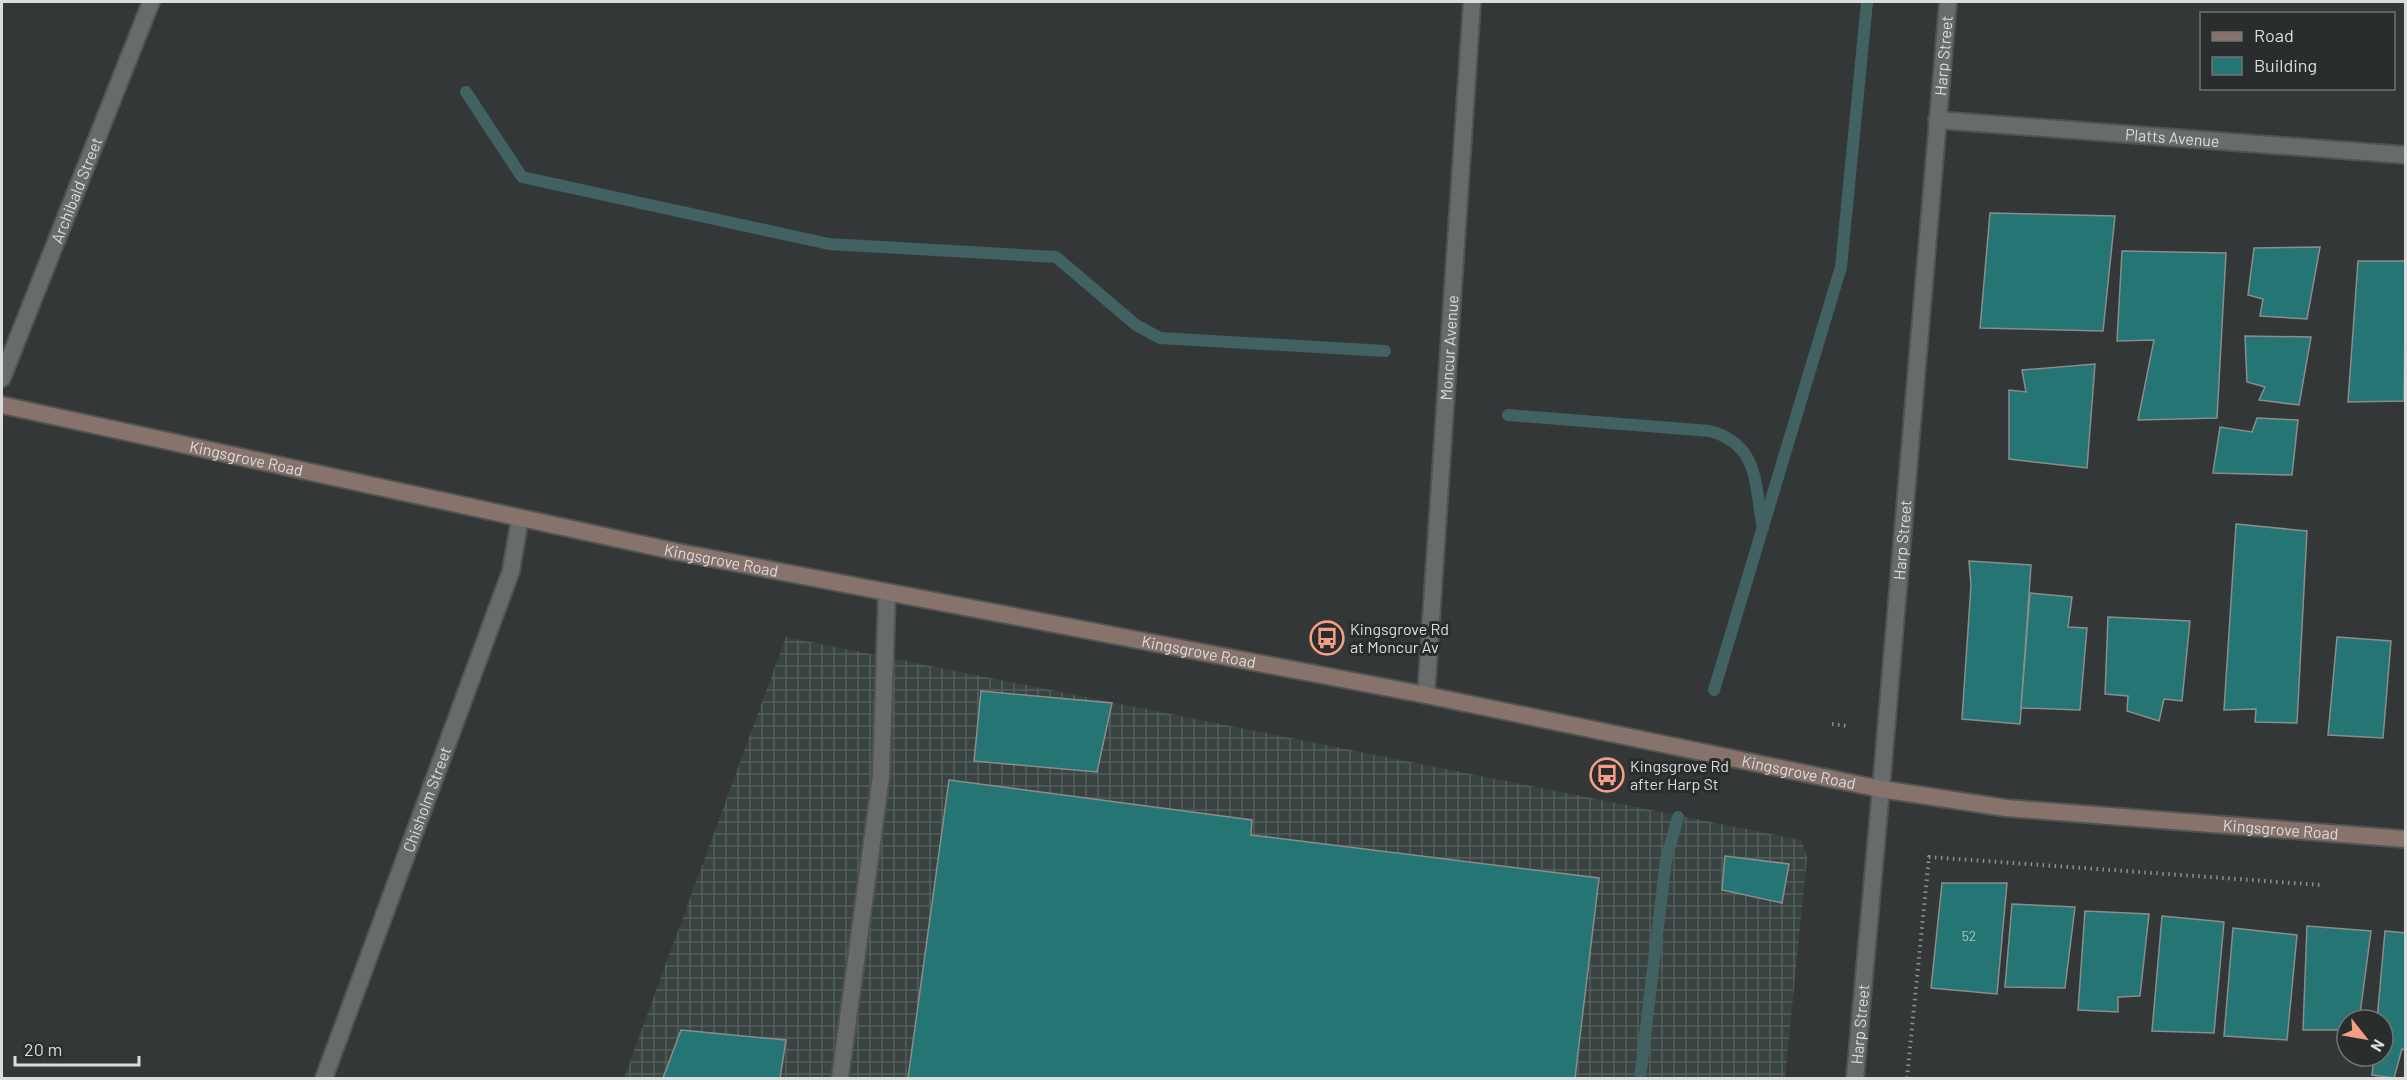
<svg xmlns="http://www.w3.org/2000/svg" width="2407" height="1080" viewBox="0 0 2407 1080" font-family="Barlow,sans-serif">
  <defs>
    <pattern id="industrial-grid" width="8" height="8" patternUnits="userSpaceOnUse" patternTransform="scale(1.5)"><rect width="8" height="8" fill="#384342"/><path d="M0 4h8M4 0v8" fill="none" stroke="#545e5d"/></pattern>
  </defs>
  <rect width="100%" height="100%" fill="#343737"/>
  <path fill="url(#industrial-grid)" d="M786 637 1801 840 1807 857 1785 1078H624Z"/>
  <g fill="none" stroke-linecap="round" stroke-linejoin="round">
    <g stroke="#426161" stroke-width="12">
      <path d="M466 92 522 177 829 244 1056 257 1136 325 1160 338 1385 351"/>
      <path d="M1508 415 1710 431C1760 445 1754 484 1763 528"/>
      <path d="M1714 690 1841 267 1867 2"/>
      <path d="M1640 1078 1666 860 1678 817"/>
    </g>
  </g>
  <g fill="#247574" stroke="#8a8d8d" stroke-width="1.5">
    <path d="M1990 213 2115 216 2103 331 1980 328Z"/>
    <path d="M2320 247 2307 319 2260 316 2263 299 2248 295 2254 248Z"/>
    <path d="M2122 251 2226 253 2217 418 2138 420 2154 340 2117 341Z"/>
    <path d="M2358 261H2406L2404 401 2348 402Z"/>
    <path d="M2245 336 2311 337 2299 405 2259 400 2265 387 2247 382Z"/>
    <path d="M2095 364 2087 468 2009 459V390L2026 392 2022 370Z"/>
    <path d="M2257 418 2298 420 2292 475 2213 473 2220 427 2252 432Z"/>
    <path d="M2236 524 2307 531 2297 723 2255 722 2256 709 2224 710Z"/>
    <path d="M1969 561 2031 565 2020 724 1962 719 1971 585Z"/>
    <path d="M2030 593 2072 597 2068 627 2087 628 2080 710 2021 708Z"/>
    <path d="M2108 617 2190 621 2182 701 2164 699 2159 721 2127 711 2128 696 2105 694Z"/>
    <path d="M2337 637 2391 641 2383 738 2328 735Z"/>
    <path d="M981 691 1112 703 1097 772 974 761Z"/>
    <path d="M949 780 1252 820 1251 835 1599 878 1575 1078H908Z"/>
    <path d="M1725 856 1789 864 1782 903 1722 890Z"/>
    <path d="M1942 883H2007L1997 994 1931 988Z"/>
    <path d="M2012 904 2075 907 2065 988 2005 987Z"/>
    <path d="M2085 911 2149 914 2140 996 2118 997V1012L2078 1010Z"/>
    <path d="M2162 916 2224 922 2214 1033 2152 1031Z"/>
    <path d="M2307 926 2371 931 2360 1014 2347 1020V1030H2303Z"/>
    <path d="M2233 928 2297 935 2287 1040 2224 1036Z"/>
    <path d="M2385 931 2406 933V1050L2402 1049 2394 1078 2372 1075 2374 1056H2383V1020H2377Z"/>
    <path d="M681 1030 786 1040 780 1078H663Z"/>
  </g>
  <g fill="none" stroke-linecap="round" stroke-linejoin="round">
    <g stroke="#515353" stroke-width="20">
      <path id="service" d="M840 1078 881 776 887 593"/>
    </g>
    <g stroke="#515353" stroke-width="20">
      <g id="minor">
        <path id="s1" d="M1937 120 2406 155"/>
        <path id="s2" d="M2 378 151 2"/>
        <path id="s3" d="M1426 695 1472 2"/>
        <path id="s4" d="M1881 789 1948 2"/>
        <path id="s5" d="M324 1078 511 571 520 518"/>
      </g>
    </g>
    <g stroke="#515353" stroke-width="20">
      <g id="tertiary">
        <path id="s6" d="M1855 1078 1881 789"/>
      </g>
    </g>
    <g stroke="#515353" stroke-width="20">
      <g id="secondary">
        <path id="s7" d="M2 405 678 552 1426 695 1881 789 2006 808 2406 839"/>
      </g>
    </g>
    <g stroke="#8e9191" stroke-width="4" stroke-dasharray="1.5 4.5" stroke-linecap="butt">
      <path d="M1832 724 1847 726"/>
      <path d="M1907 1078 1929 857 2321 885"/>
    </g>
    <use href="#service" stroke="#676b6b" stroke-width="16"/>
    <use href="#minor" stroke="#676b6b" stroke-width="16"/>
    <use href="#tertiary" stroke="#676b6b" stroke-width="16"/>
    <use href="#secondary" stroke="#87736c" stroke-width="16"/>
  </g>
  <defs>
    <g id="bus-ring" transform="scale(1.725)"><circle r="9.5" fill="#2a2d2d" stroke="#f49e86" stroke-width="1.5"/><path d="M-5-6H5V4H4V6H2V4H-2V6H-4V4H-5ZM-3.5-4V0h7V-4ZM-3.5 1.2v1.5H-2V1.2ZM2 1.2v1.5H3.5V1.2Z" fill="#f49e86"/></g>
  </defs>
  <g fill-rule="evenodd">
    <use href="#bus-ring" x="1327" y="638"/>
    <use href="#bus-ring" x="1607" y="775"/>
  </g>
  <g text-anchor="middle" stroke-width="6" stroke-linejoin="round" paint-order="stroke">
    <g font-size="14" fill="#adc3c3">
      <text x="1969" y="941">52</text>
    </g>
    <g font-size="16" fill="#dbdddd" stroke="#2a2d2d">
      <text dy="6" stroke="none"><textPath href="#s4" startOffset="736">Harp Street</textPath></text>
      <text dy="6" stroke="none"><textPath href="#s1" startOffset="236">Platts Avenue</textPath></text>
      <text dy="6" stroke="none"><textPath href="#s2" startOffset="202">Archibald Street</textPath></text>
      <text dy="6" stroke="none"><textPath href="#s3" startOffset="348">Moncur Avenue</textPath></text>
      <text dy="6" stroke="none"><textPath href="#s7" startOffset="250">Kingsgrove Road</textPath></text>
      <text dy="6" stroke="none"><textPath href="#s4" startOffset="250">Harp Street</textPath></text>
      <text dy="6" stroke="none"><textPath href="#s7" startOffset="736">Kingsgrove Road</textPath></text>
      <text dy="6" stroke="none"><textPath href="#s7" startOffset="1222">Kingsgrove Road</textPath></text>
      <text dy="6" stroke="none"><textPath href="#s7" startOffset="1834">Kingsgrove Road</textPath></text>
      <text dy="6" stroke="none"><textPath href="#s5" startOffset="297">Chisholm Street</textPath></text>
      <text dy="6" stroke="none"><textPath href="#s7" startOffset="2320">Kingsgrove Road</textPath></text>
      <text dy="6" stroke="none"><textPath href="#s6" startOffset="54">Harp Street</textPath></text>
    </g>
    <g font-size="16" fill="#dbdddd" stroke="#2a2d2d" text-anchor="start">
      <text x="1350" y="635">Kingsgrove Rd<tspan x="1350" dy="18">at Moncur Av</tspan></text>
      <text x="1630" y="772">Kingsgrove Rd<tspan x="1630" dy="18">after Harp St</tspan></text>
    </g>
  </g>
  <rect width="2407" height="1080" fill="none" stroke="#dbdddd" stroke-width="6"/>
  <rect x="2200" y="12" width="195" height="78" fill="#2a2d2d" stroke="#717373" stroke-width="1.5"/>
  <rect x="2212" y="32" width="30" height="9" fill="#87736c" stroke="#717373" stroke-width="1.5"/>
  <text x="2254" y="42" font-size="18" fill="#dbdddd">Road</text>
  <rect x="2212" y="57" width="30" height="18" fill="#247574" stroke="#717373" stroke-width="1.5"/>
  <text x="2254" y="72" font-size="18" fill="#dbdddd">Building</text>
  <g transform="translate(2365 1038) rotate(121)"><circle r="28" fill="#2a2d2d" stroke="#717373" stroke-width="1.5"/>
  <path d="M0-4.5L10 22L0 15L-10 22Z" fill="#f49e86"/>
  <text y="-9" font-size="16" font-weight="bold" text-anchor="middle" fill="#dbdddd">N</text>
  </g>
  <path d="M15 1056v9h124v-9" fill="none" stroke="#dbdddd" stroke-width="3"/>
  <text x="24" y="1056" font-size="18" fill="#dbdddd" stroke="#2a2d2d" stroke-width="4.5" paint-order="stroke">20 m</text>
</svg>
